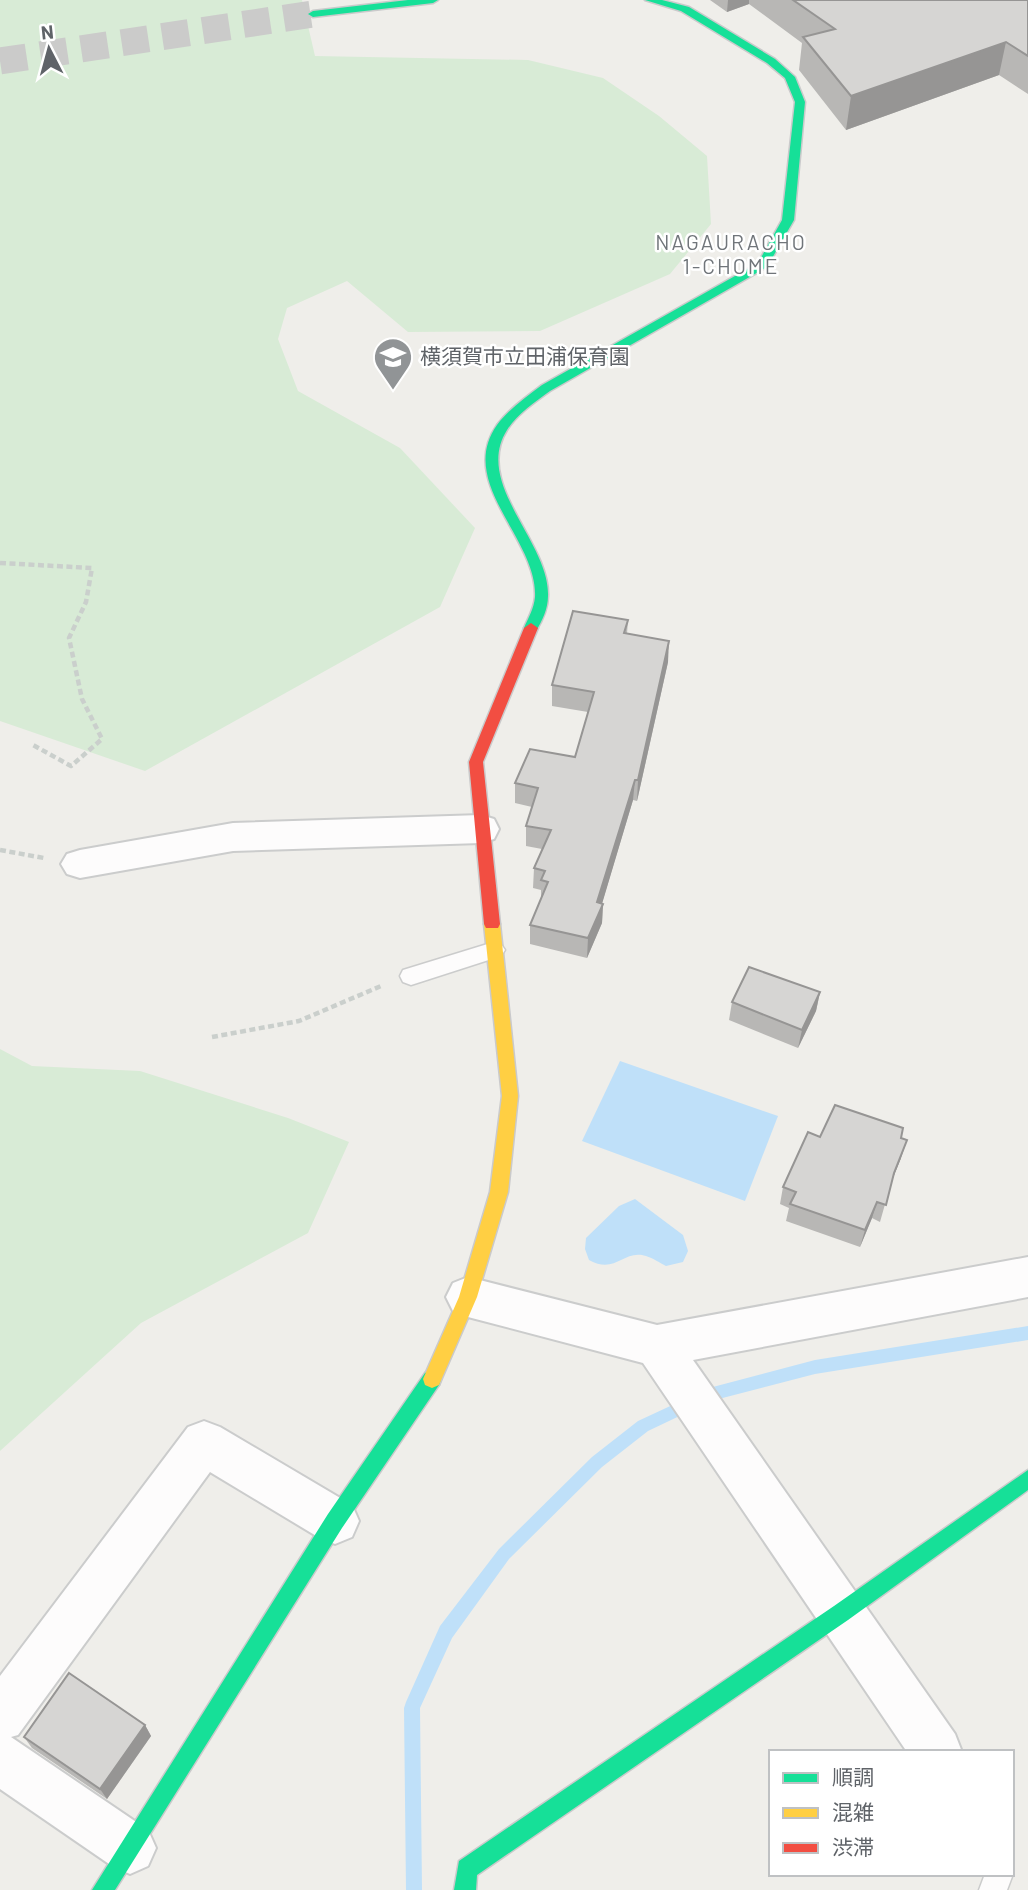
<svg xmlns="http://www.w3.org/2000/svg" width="1028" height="1890" viewBox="0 0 1028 1890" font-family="Barlow,'Noto Sans JP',sans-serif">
  <rect width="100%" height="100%" fill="#efeeea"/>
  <g fill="#d8ebd6">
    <path d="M0 0H302L315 56 528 60 603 78 659 116 707 156 711 224 670 274 540 331 408 332 347 281 287 308 278 339 298 391 400 448 475 528 440 607 145 771 0 721Z"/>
    <path d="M0 1049 32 1066 140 1071 288 1118 349 1142 308 1233 141 1323 0 1451Z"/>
  </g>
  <g fill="#bfe0f9">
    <path d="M620 1061 778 1116 745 1201 582 1141Z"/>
    <path d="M635 1199 683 1235 688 1251 683 1262 666 1266C660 1263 653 1258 646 1256 623 1249 616 1275 589 1260L585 1249 586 1238 619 1206Z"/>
  </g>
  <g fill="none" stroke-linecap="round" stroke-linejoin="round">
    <path fill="#bfe0f9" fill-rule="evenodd" d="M1028 1326V1340L815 1374 711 1401 648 1431 602 1467 509 1559 452 1638 420 1708 422 1890H406L404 1708 406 1702 440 1626 499 1549 592 1457 638 1421 709 1388 815 1360Z"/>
    <path stroke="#cbcbca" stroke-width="27" stroke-dasharray="27 14" stroke-linecap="butt" d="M0 61 313 14"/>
    <g stroke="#cbcccc" stroke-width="3">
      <g id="lane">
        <path d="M494 942 501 944 505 950 501 956 411 985 403 982 400 976 403 970Z"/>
        <path d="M1012 1871 1013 1874 1007 1890H979L985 1874H1012Z"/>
      </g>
    </g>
    <g stroke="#cbcccc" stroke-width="4">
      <g id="street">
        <path d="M481 815 494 819 499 829 494 839 481 843 233 851 80 878 67 874 61 864 67 854 80 850 233 823Z"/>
        <path d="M1028 1257V1297L693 1360 955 1734 962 1752H907L643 1363 468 1317 453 1311 446 1297 453 1283 468 1277 657 1325Z"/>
        <path d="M204 1421 220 1427 352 1505 359 1521 352 1537 335 1544 318 1537 210 1472 18 1735 11 1737 148 1830 156 1848 148 1866 130 1874 112 1866 0 1789V1676L188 1427Z"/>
      </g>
    </g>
    <g stroke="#cacacb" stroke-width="3">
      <g id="fast">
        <path d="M408 0H438L433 3 313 17 308 14 313 11Z"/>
        <path d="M645 0H662L689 7 775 59 795 77 805 102 794 220 767 267 550 391C535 402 517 414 507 430 473 484 550 542 548 596 548 609 542 621 536 631L531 633 524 628C528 618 534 609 535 597 538 539 456 483 497 425 509 409 526 397 542 385L758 263 782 220 795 102 785 78 767 63 681 11Z"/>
        <path d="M432 1370 439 1373 441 1379 439 1385 342 1528 115 1890H92L328 1514 425 1373Z"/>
        <path d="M1028 1470V1490L848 1620 477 1875 476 1890H454L459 1861 834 1606Z"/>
      </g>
    </g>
    <g stroke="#cacacb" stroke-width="3">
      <path id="slow" d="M492 918 498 920 500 924 518 1096 508 1192 477 1297 439 1385 432 1388 425 1385 423 1379 459 1297 490 1192 502 1096 484 924 486 920Z"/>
    </g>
    <g stroke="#cacacb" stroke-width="3">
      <path id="jam" d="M531 623 538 628 483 762 500 924 498 928H486L484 924 469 762 524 628Z"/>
    </g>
    <g stroke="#cacfcc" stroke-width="4.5" stroke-dasharray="6 3.5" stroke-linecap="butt">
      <path d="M0 563 92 568 86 602 69 638 82 699 102 739 71 766 33 745"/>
      <path d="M0 850 44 858"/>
      <path d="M212 1037 299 1021 381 986"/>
    </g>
    <use href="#lane" fill="#fdfcfc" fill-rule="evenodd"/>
    <use href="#street" fill="#fdfcfc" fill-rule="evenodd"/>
    <use href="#fast" fill="#16e098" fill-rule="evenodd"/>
    <use href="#slow" fill="#ffcf43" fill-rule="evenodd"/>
    <use href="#jam" fill="#f24e42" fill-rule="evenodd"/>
  </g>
  <g fill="#b8b7b5">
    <path d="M710 0H1028V94L999 75 846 130 799 70 802 43 749 4 727 12Z"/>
    <path d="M628 620 627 634 668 662 637 801 633 800 602 903 603 904 602 923 587 958 530 944V925L541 899V890L533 888 534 868 542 849 526 846V826L532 807 515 803V783L575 757 588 712 552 706V685Z"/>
    <path d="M820 992 816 1011 798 1048 729 1020 732 1002Z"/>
    <path d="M820 1137 901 1138V1158L891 1183 880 1222 872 1218 860 1247 786 1221 789 1208 780 1204 783 1187Z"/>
    <path d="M145 1725 151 1736 107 1799 32 1748 24 1737Z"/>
  </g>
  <g fill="#969594">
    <path d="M728 0H749V4L727 12Z"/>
    <path d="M1006 42 999 75 846 130 851 96Z"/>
    <path d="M669 641 668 662 637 801 638 780Z"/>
    <path d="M635 780 633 800 599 914 603 904 602 923 587 958 588 938 597 902Z"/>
    <path d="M820 992 816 1011 798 1048 802 1030Z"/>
    <path d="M907 1140 901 1158 888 1190 894 1173Z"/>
    <path d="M877 1202 872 1218 860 1247 865 1230Z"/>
    <path d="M145 1725 151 1736 107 1799 100 1789Z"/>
  </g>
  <g fill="#d6d5d3" stroke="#969594" stroke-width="2">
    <path d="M793 0H1028V56L1006 42 851 96 803 37 835 29Z"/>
    <path d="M573 611 628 620 624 633 669 641 638 780H635L597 902 603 904 588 938 530 925 548 882 541 880 545 871 534 868 551 830 526 826 538 788 515 783 530 749 575 757 594 692 552 685Z"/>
    <path d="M749 967 820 992 802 1030 732 1002Z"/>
    <path d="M835 1105 903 1128 901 1138 907 1140 894 1173 886 1205 877 1202 865 1230 790 1204 796 1192 783 1187 808 1132 820 1137Z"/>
    <path d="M69 1673 145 1725 100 1789 24 1737Z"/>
  </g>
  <defs>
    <g id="school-pin" transform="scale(2.0125)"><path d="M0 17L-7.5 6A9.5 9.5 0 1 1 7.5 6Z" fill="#919496" stroke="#fff"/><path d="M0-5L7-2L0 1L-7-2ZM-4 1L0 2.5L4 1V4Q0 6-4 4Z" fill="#fff"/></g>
  </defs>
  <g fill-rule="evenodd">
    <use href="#school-pin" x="393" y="357"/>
  </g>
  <g text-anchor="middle" stroke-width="5" stroke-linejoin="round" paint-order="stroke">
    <g font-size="21" letter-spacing="2" fill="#70757a" stroke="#fff">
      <text x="731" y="250">NAGAURACHO<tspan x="731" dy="24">1-CHOME</tspan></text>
    </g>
    <g font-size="21" fill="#5f6368" stroke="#fff" text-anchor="start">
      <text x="420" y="364">横須賀市立田浦保育園</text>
    </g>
  </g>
  <rect x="769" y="1750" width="245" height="126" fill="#ffffff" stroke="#bfc1c3" stroke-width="2"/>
  <rect x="783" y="1773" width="35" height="10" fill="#16e098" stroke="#bfc1c3" stroke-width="2"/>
  <text x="832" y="1785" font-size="21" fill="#5f6368">順調</text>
  <rect x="783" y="1808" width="35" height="10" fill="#ffcf43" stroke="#bfc1c3" stroke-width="2"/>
  <text x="832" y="1820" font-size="21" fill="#5f6368">混雑</text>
  <rect x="783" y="1843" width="35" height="10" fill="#f24e42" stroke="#bfc1c3" stroke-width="2"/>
  <text x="832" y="1855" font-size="21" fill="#5f6368">渋滞</text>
  <g transform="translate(49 49) rotate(354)" stroke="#ffffff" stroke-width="5" paint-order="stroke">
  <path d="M0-5L12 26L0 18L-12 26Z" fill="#5f6368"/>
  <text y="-10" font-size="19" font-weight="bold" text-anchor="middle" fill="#5f6368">N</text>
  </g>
</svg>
